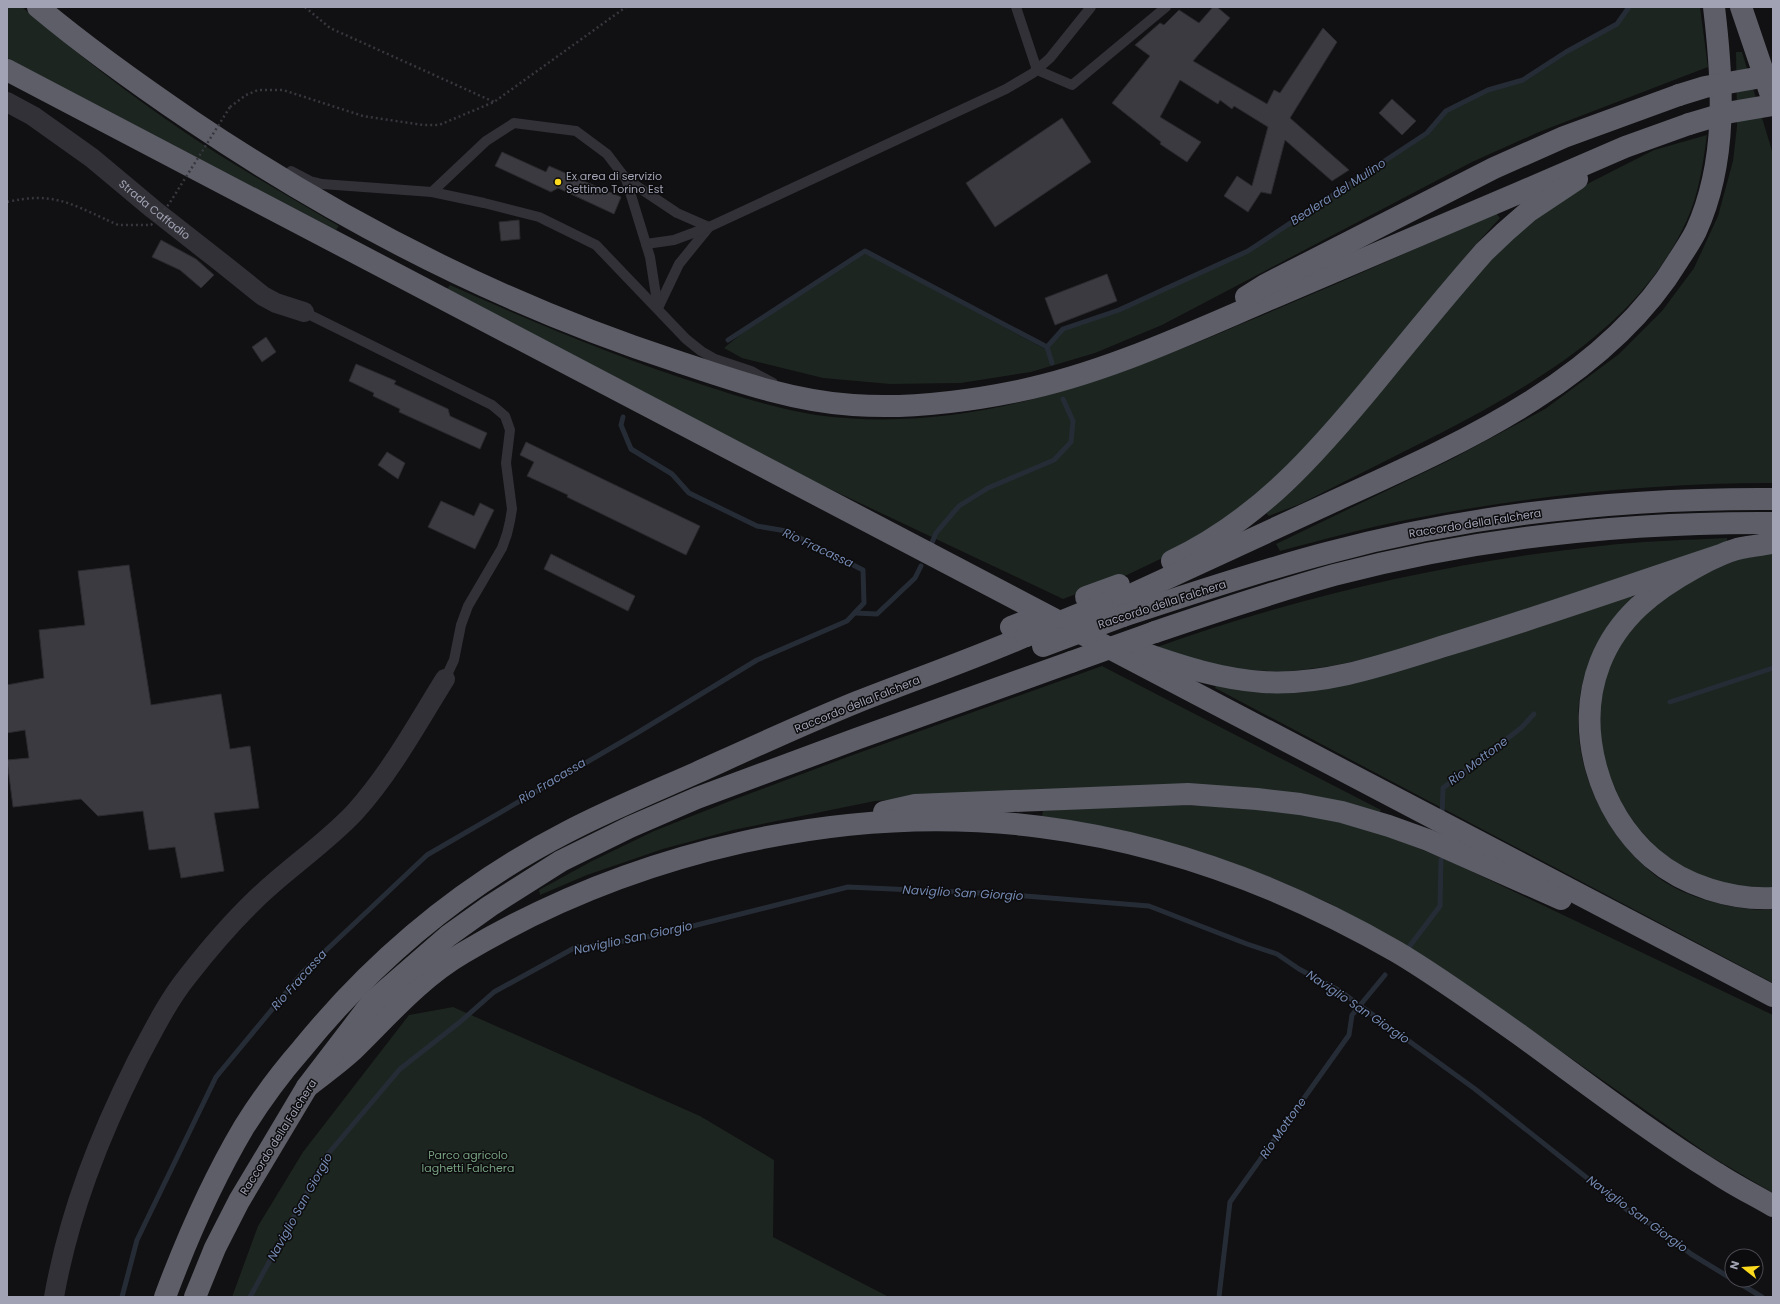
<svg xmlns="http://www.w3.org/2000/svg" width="1780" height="1304" viewBox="0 0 1780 1304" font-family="Poppins,sans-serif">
  <rect width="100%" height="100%" fill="#111012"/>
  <g fill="#1c251f">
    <path d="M7 7H22C74 51 127 93 183 131 233 165 286 195 339 226L336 230 7 58Z"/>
    <path d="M1630 7H1700L1708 67 1539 132 1472 162 1162 325 1095 353 1031 372 961 383 890 384 823 378 742 358 724 348 741 334 866 253 1045 349 1049 348 1064 331 1250 251 1429 134 1447 113 1488 92 1524 82 1567 54 1618 25Z"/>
    <path d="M1736 52H1742L1773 154V483C1650 483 1527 496 1406 520 1364 528 1322 540 1280 551L1276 544 1450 460 1545 409 1619 354 1662 311 1694 268 1718 216 1733 161 1737 126Z"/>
    <path d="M1707 135C1703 164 1699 193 1687 220 1641 323 1538 382 1443 432 1395 456 1348 480 1300 504L1269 516 1266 513 1293 490 1336 444 1465 285 1542 210 1591 182 1654 150Z"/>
    <path d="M1496 213 1500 218 1470 251 1323 432 1248 504 1171 554 1127 575 1063 599 811 480 447 289 450 285C533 322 616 357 703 385 740 397 778 409 816 415 971 436 1112 379 1251 320 1333 286 1415 249 1496 213Z"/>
    <path d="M1727 538V544L1396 653 1331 666 1285 672 1239 669 1191 659 1157 647C1300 596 1449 562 1600 546 1642 541 1685 540 1727 538Z"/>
    <path d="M1773 549V890L1756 891 1707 880 1681 866 1660 851 1638 828 1623 806 1602 759 1598 716 1608 667 1620 643 1636 622 1680 584 1742 558Z"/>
    <path d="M1631 595 1633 599C1614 625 1591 650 1583 681 1564 755 1602 838 1663 881 1692 900 1739 911 1773 910V983L1215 688 1217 684 1358 680 1443 658Z"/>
    <path d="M1102 666 1381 810 1379 814 1331 802 922 798 875 801 733 830 663 849 587 875 540 895 539 890 592 861 654 831 730 801 850 756Z"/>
    <path d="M1181 805C1228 807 1274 810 1321 818 1367 826 1411 845 1454 863L1773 1015V1193L1712 1157 1538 1035 1393 938 1329 903 1272 878 1208 854 1138 834 1042 816 1043 811 1106 807Z"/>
    <path d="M453 1007 700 1116 774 1160 773 1237 889 1297H232L258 1226 303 1152 409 1015Z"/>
  </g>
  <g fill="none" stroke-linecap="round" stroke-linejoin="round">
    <g stroke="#262c36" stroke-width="5">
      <path d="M728 340 865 251 1047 347"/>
      <path d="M1052 363 1047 347 1063 329 1119 310 1248 251 1427 133 1446 111 1488 90 1523 80 1566 52 1617 24 1629 7"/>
      <path d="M931 545 936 533 959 506 988 488 1054 460 1071 442 1073 421 1063 399"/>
      <path d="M855 613 877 614 915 578 921 566"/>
      <path d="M1670 702 1773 668"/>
      <path d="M1442 816 1443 788 1521 728 1534 714"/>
      <path d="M1409 947 1440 906 1441 860"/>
      <path d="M1734 1280 1762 1297"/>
      <path d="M122 1297 137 1240 216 1077 303 972 427 855 637 733 757 660 847 621 864 603 863 570 786 531 757 526 689 493 672 474 631 449 621 425 623 417"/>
      <path d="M250 1297 328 1154 400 1069 460 1022 494 992 576 947 606 944 657 935 848 887 1002 894 1149 906 1247 944 1277 954 1299 969 1340 991 1475 1089 1635 1216 1657 1227 1691 1254 1732 1279"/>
      <path d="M1219 1297 1230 1202 1349 1035 1352 1015 1385 975"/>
    </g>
  </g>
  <g fill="#3a3a40" stroke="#2b2a2e">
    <path d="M1213 7H1217L1230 18 1193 61 1267 104 1274 90 1280 93 1323 28 1337 42 1290 118 1349 170 1332 181 1285 140 1271 194 1261 192 1248 212 1224 196 1237 176 1252 186 1268 127 1234 106 1232 109 1220 100 1218 104 1180 80 1160 117 1201 142 1187 162 1160 144 1161 142 1112 103 1150 56 1135 45 1160 23 1164 25 1179 10 1199 23Z"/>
    <path d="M1392 99 1416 121 1402 135 1379 113Z"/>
    <path d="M1062 118 1091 162 995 227 966 183Z"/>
    <path d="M502 152 546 172 549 166 621 197 614 214 558 188 551 192 495 166Z"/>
    <path d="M519 220 520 239 501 241 499 222Z"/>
    <path d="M161 240 196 259 214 275 201 288 180 270 152 257Z"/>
    <path d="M1107 274 1117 301 1055 325 1045 298Z"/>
    <path d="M266 337 276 352 262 362 252 347Z"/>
    <path d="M356 364 396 381 394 384 448 409 450 416 487 433 480 449 399 412 400 409 373 396 374 393 349 381Z"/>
    <path d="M526 442 700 526 686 555 567 497 568 495 527 476 534 462 520 455Z"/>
    <path d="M387 452 405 463 398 479 378 465Z"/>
    <path d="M441 501 474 516 480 503 494 510 475 549 428 527Z"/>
    <path d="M551 554 635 596 628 611 544 569Z"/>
    <path d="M129 565 151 705 221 694 230 749 250 746 259 808 214 813 224 871 181 878 175 847 149 850 143 811 98 816 81 799 13 807 7 760 29 758 25 730 7 733V685L44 678 39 630 85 625 78 571Z"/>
  </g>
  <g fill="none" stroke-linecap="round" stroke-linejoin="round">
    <g stroke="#37383e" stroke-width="2.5" stroke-dasharray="2 3" stroke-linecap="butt">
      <path d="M305 7 330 28 494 102"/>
      <path d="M230 107 246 95 258 90H283L363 116 423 125H439L494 102 626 7"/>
      <path d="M7 202C51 192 68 202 107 220"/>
    </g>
    <g stroke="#313137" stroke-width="10">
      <path d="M1016 7 1037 70 1072 85 1166 7"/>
      <path d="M291 171 310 181 322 184 432 192 484 203 539 217 596 245 686 339 701 351 715 359 751 371 773 383"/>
      <path d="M626 179 677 213 709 227 679 264 658 308"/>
      <path d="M432 192 486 141 514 123 576 131 607 154 626 179 650 257 658 308"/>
      <path d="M646 244 674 240 709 227 1006 89 1033 73 1050 58 1091 7"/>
      <path d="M304 312 492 405 505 416 510 430 506 463 512 509 510 521 507 534 502 548 468 606 461 625 454 660 445 679"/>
    </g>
    <g stroke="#313137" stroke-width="20">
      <path id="s1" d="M7 102 33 116 92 158 153 209 218 260 263 296 276 303 304 312"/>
      <path d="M54 1297C69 1213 99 1137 137 1061 152 1033 167 1002 187 977 208 950 231 923 256 899 288 868 325 844 355 812 391 772 417 724 445 679"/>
    </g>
    <g stroke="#5d5e68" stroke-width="22">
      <path d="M38 7C87 48 139 85 192 121 342 222 504 305 676 361 733 380 792 401 853 405 908 409 964 402 1018 391 1109 372 1194 331 1279 295 1395 246 1510 197 1625 147L1689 124"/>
      <path d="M1741 7 1773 101"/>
      <path d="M7 70 1773 996"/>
      <path d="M1246 297 1265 285 1494 168 1564 137 1679 95"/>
      <path d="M1773 543C1761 545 1749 546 1737 549 1723 553 1709 560 1696 567 1654 590 1618 617 1600 663 1574 730 1599 812 1652 858 1685 886 1731 900 1773 898"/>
      <path d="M1172 561C1260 519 1317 453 1377 380 1412 337 1447 294 1484 252L1505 232 1529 211 1577 179"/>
      <path d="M1086 597 1119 585"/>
      <path d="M1102 605 1135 593C1200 563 1265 533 1330 503 1455 446 1605 382 1679 259 1685 250 1691 241 1696 231 1728 161 1723 82 1714 7"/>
      <path d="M1123 616C1191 594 1258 571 1327 553 1472 514 1624 498 1773 499"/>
      <path d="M1155 632C1214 612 1274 592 1334 575 1476 538 1626 522 1773 523"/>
      <path d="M1143 653C1183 667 1221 679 1263 682 1329 686 1392 662 1454 643 1543 616 1630 585 1718 556"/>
      <path d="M884 812 915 805 1188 794 1257 799 1300 804 1342 812 1389 826 1428 840 1561 899"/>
      <path d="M307 1087C322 1075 338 1064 352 1051 387 1017 420 978 463 953 632 852 845 801 1041 827 1167 843 1288 889 1397 952 1439 977 1480 1007 1520 1035 1585 1082 1648 1131 1716 1173 1734 1185 1754 1195 1773 1206"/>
      <path d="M165 1297C187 1238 212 1181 244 1127 261 1100 280 1074 301 1050 374 960 464 885 567 832 609 810 653 792 696 773 749 749 803 724 857 702 913 680 970 660 1026 636"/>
      <path d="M195 1297 215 1248 239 1201 307 1087 372 1002 448 936 490 906 561 861 630 827 697 798 856 739 1071 662"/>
    </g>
    <path stroke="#37383e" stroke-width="2.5" stroke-dasharray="2 3" stroke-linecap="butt" d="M107 220 118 225H151L169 204 230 107"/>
    <g stroke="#5d5e68" stroke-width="22">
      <path d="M1679 95 1705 87 1773 75"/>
      <path d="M1689 124 1726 113 1773 105"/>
      <path d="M1011 627 1042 615"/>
      <path d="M1026 636 1102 605"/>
      <path d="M1043 646 1123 616"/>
      <path d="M1071 662 1155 632"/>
    </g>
  </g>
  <circle fill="#fcda1e" stroke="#0c0b0d" stroke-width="1.5" cx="558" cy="182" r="4"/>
  <g text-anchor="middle" stroke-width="3" stroke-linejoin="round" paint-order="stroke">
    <g font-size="11" fill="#a1a3b4" stroke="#0c0b0d" text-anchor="start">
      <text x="566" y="180">Ex area di servizio<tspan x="566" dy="13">Settimo Torino Est</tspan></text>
    </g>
    <g font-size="11" fill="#a1a3b4" stroke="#0c0b0d">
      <text dy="4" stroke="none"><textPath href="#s1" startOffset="183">Strada Caffadio</textPath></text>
      <text transform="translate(1475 523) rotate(-9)" y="4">Raccordo della Falchera</text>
      <text transform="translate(1162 604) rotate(-18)" y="4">Raccordo della Falchera</text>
      <text transform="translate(857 704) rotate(-22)" y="4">Raccordo della Falchera</text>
      <text transform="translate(278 1137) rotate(-58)" y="4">Raccordo della Falchera</text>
    </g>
    <g font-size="11" fill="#76a080" stroke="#0c0b0d">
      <text x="468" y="1159">Parco agricolo<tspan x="468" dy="13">laghetti Falchera</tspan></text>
    </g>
    <g font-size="12" font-style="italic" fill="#758ab2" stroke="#0c0b0d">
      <text transform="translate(1338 192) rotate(-33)" y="4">Bealera del Mulino</text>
      <text transform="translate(818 548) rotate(25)" y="4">Rio Fracassa</text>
      <text transform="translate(1478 761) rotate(-37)" y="4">Rio Mottone</text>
      <text transform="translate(552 781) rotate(-31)" y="4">Rio Fracassa</text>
      <text transform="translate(963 893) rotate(3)" y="4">Naviglio San Giorgio</text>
      <text transform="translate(633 938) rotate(-12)" y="4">Naviglio San Giorgio</text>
      <text transform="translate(299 980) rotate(-48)" y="4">Rio Fracassa</text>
      <text transform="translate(1358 1007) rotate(34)" y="4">Naviglio San Giorgio</text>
      <text transform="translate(1283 1128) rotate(-55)" y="4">Rio Mottone</text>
      <text transform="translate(300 1207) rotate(-61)" y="4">Naviglio San Giorgio</text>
      <text transform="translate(1637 1214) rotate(36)" y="4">Naviglio San Giorgio</text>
    </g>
  </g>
  <rect width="1780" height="1304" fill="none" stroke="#a1a3b4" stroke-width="16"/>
  <g transform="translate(1744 1268) rotate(287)"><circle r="19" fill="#0c0b0d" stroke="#484850"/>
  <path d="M0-3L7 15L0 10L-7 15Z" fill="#fcda1e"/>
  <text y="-6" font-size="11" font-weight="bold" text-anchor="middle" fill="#a1a3b4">N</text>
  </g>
</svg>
